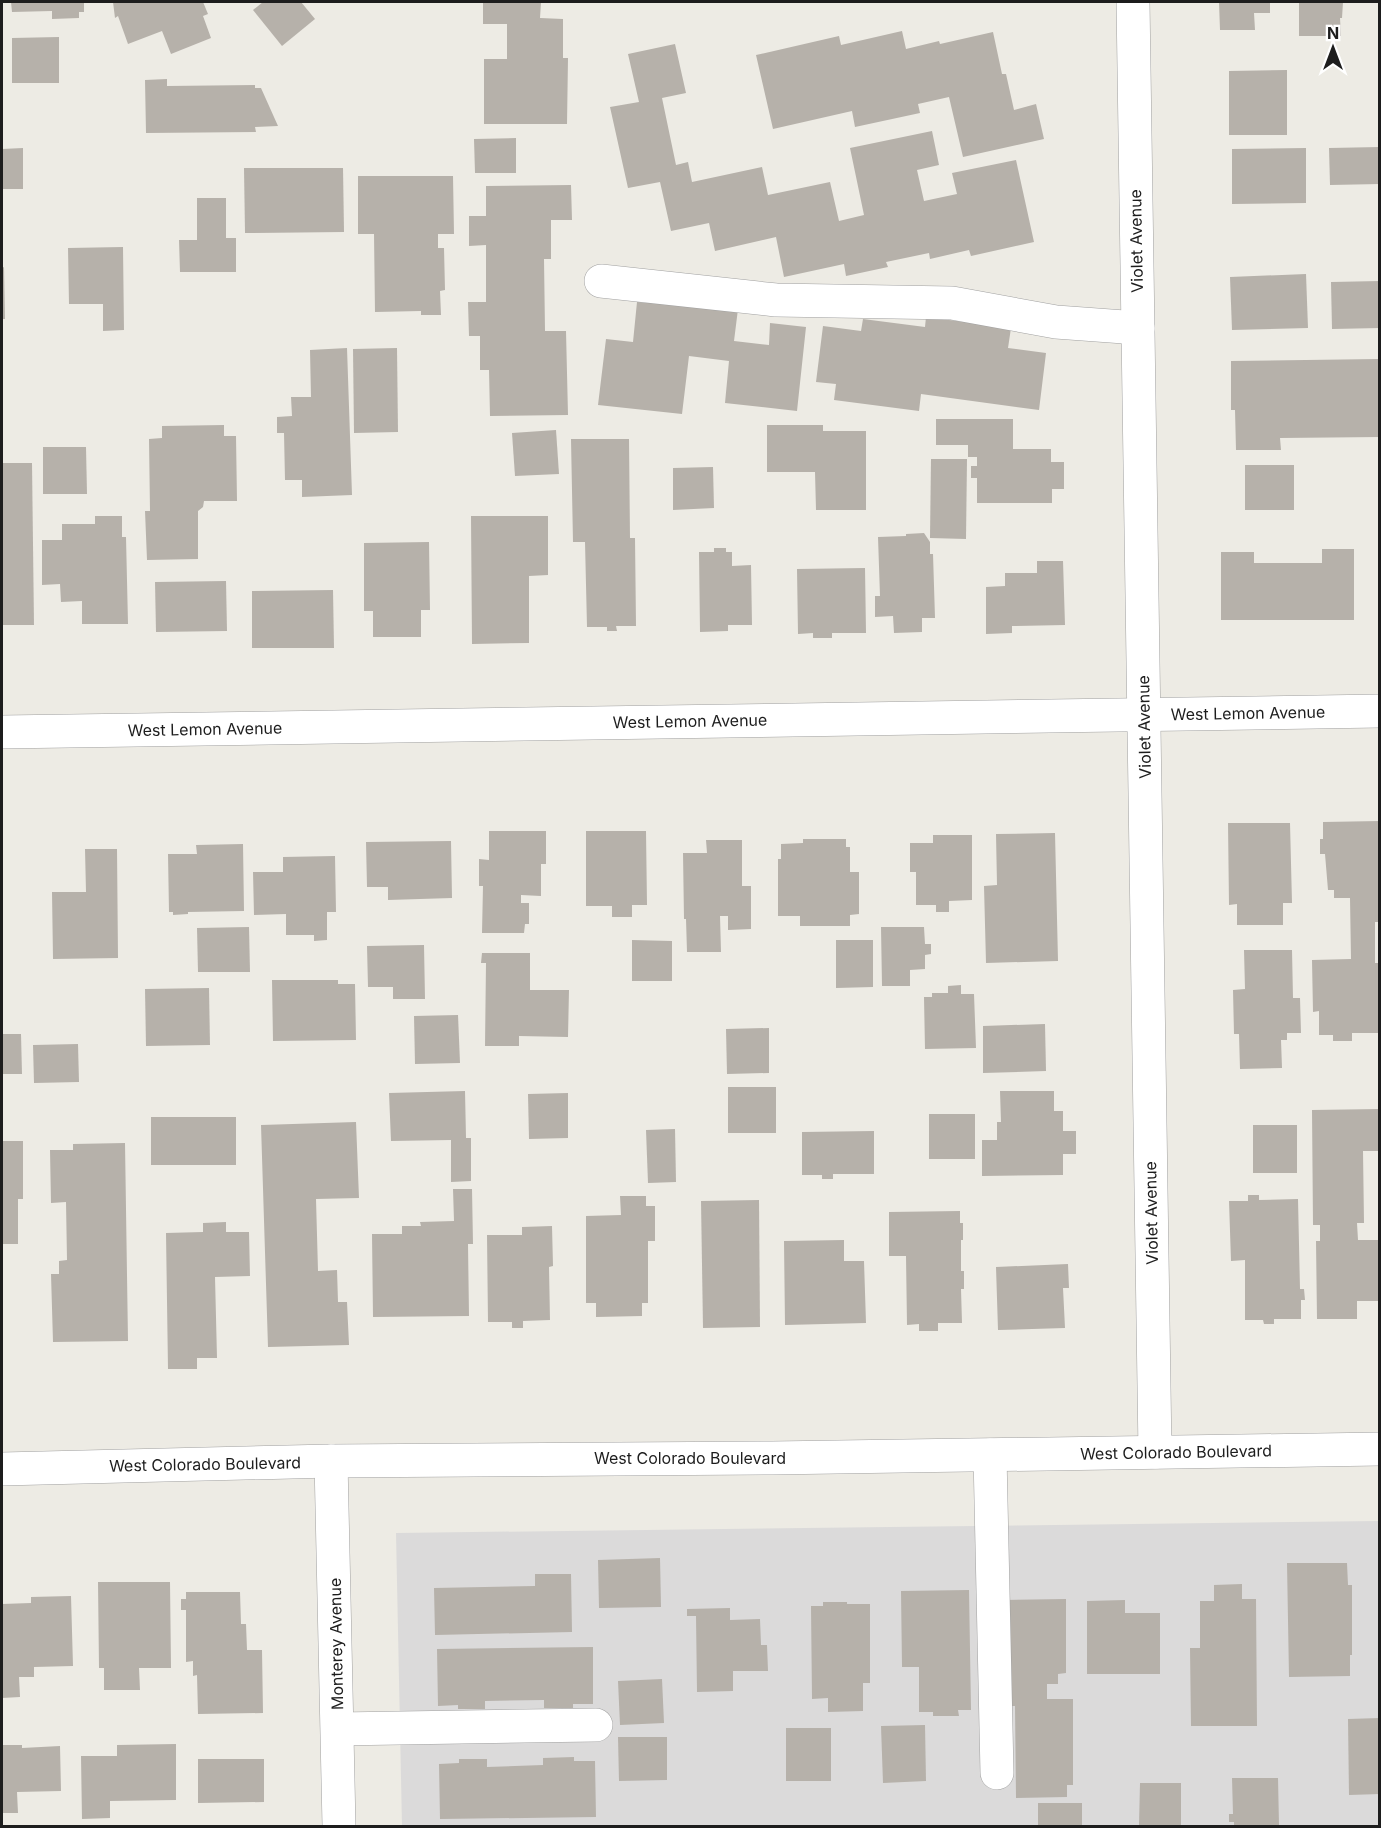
<svg xmlns="http://www.w3.org/2000/svg" width="1381" height="1828" viewBox="0 0 1381 1828" font-family="Inter,sans-serif">
  <rect width="100%" height="100%" fill="#edebe4"/>
  <path fill="#dbdada" d="M1379 1521V1826H402L396 1533Z"/>
  <g fill="#b6b1aa">
    <path d="M11 2H84V12H79V18L52 19V11L12 12Z"/>
    <path d="M113 2H203L208 14 203 16 211 38 171 54 162 31 128 44 118 16 115 18Z"/>
    <path d="M263 2H301L315 19 282 46 253 10Z"/>
    <path d="M483 2H541L540 18 563 19V58H568L567 124H484V59H507V24H483Z"/>
    <path d="M1219 2H1270V13H1254L1255 30H1220Z"/>
    <path d="M1299 2H1343L1342 18H1340L1341 36H1299Z"/>
    <path d="M902 31 906 49 939 41 940 44 993 32 1002 74H1006L1014 110 1036 104 1044 139 963 157 949 97 918 104 920 113 855 127 852 111 773 129 756 55 839 36 841 45Z"/>
    <path d="M59 37V83H12V38Z"/>
    <path d="M675 44 686 93 662 98 676 165 688 162 692 182 762 167 768 195 830 182 839 221 864 215 850 148 932 131 939 165 917 170 924 201 957 194 952 173 1016 160 1034 242 971 256 969 250 930 259 929 253 886 262 888 267 846 276 844 264 784 277 776 237 715 251 709 223 671 231 660 182 628 188 610 107 639 102 628 54Z"/>
    <path d="M1287 70V135H1229V71Z"/>
    <path d="M167 79V86L255 85V88H261L278 126 255 127 256 132 146 133 145 80Z"/>
    <path d="M516 138V173H475L474 139Z"/>
    <path d="M1380 147V184L1330 185 1329 148Z"/>
    <path d="M23 148V189H2V149Z"/>
    <path d="M1306 148V203L1232 204V149Z"/>
    <path d="M244 168H343L344 232 245 233Z"/>
    <path d="M358 176H453L454 234H438V248H444L445 290 440 291 441 315H421V311L375 312 374 234H358Z"/>
    <path d="M571 185 572 220H551V259H544L545 331H566L568 415 490 416 489 370H480V336H469L468 302H486V245L469 246V216H486V186Z"/>
    <path d="M197 198H226V238H236V272H180L179 240H197Z"/>
    <path d="M123 247 124 330 103 331V304H69L68 248Z"/>
    <path d="M4 267 5 319H2V268Z"/>
    <path d="M1306 274 1308 328 1232 330 1230 277Z"/>
    <path d="M1380 281V328L1332 329 1331 282Z"/>
    <path d="M637 302 738 309 734 341 769 345 770 323 806 327 797 411 725 403 729 361 689 356 682 414 598 405 606 339 633 342Z"/>
    <path d="M926 317 1011 328 1008 348 1046 353 1039 410 921 394 919 411 834 400 836 384 816 382 823 326 861 331 863 319 925 327Z"/>
    <path d="M347 348 352 495 302 497V480H285L284 433H277V417L292 416 291 397H311L310 350Z"/>
    <path d="M397 348 398 432 354 433 353 349Z"/>
    <path d="M1378 359 1380 437 1280 438 1281 450H1236L1235 410H1231V361Z"/>
    <path d="M936 419H1013V449H1051V462H1064V489H1052V503H977V478H971V466H977V457H968V445H936Z"/>
    <path d="M224 425V436H236L237 501H204L203 507 198 511V559L147 560 145 511H150L149 439 162 438V426Z"/>
    <path d="M767 425H823V431H866V510H816L815 472H767Z"/>
    <path d="M556 430 559 474 515 476 512 433Z"/>
    <path d="M571 439H629L630 538H635L636 626H616L617 631H607V627H587L585 542H573Z"/>
    <path d="M43 447H86L87 494H43Z"/>
    <path d="M931 459H967L966 539 930 538Z"/>
    <path d="M2 463H32L34 625H2Z"/>
    <rect x="1245" y="465" width="49" height="45"/>
    <path d="M713 467 714 508 673 510V468Z"/>
    <path d="M95 516H122V537H126L128 624H82V601L61 602 60 584 42 585V540H62V524H95Z"/>
    <path d="M471 516H548V575L529 576V643L472 644Z"/>
    <path d="M924 533 930 542V554H933L935 618H922V632L894 633 893 616 875 617V596H880L878 537 906 536V534Z"/>
    <path d="M429 542 430 610H421V637H373V611H364V543Z"/>
    <path d="M714 548H726V552H732V566L751 565 752 625H728V631L700 632 699 552H714Z"/>
    <path d="M1322 549H1354V620H1221V552H1254V563H1322Z"/>
    <path d="M1037 561H1063L1065 625 1012 626V633L986 634V587L1005 586V573H1037Z"/>
    <path d="M865 568 866 633H832V638H813V633L798 634 797 569Z"/>
    <path d="M226 581 227 631 156 632 155 582Z"/>
    <path d="M333 590 334 648H252V591Z"/>
    <path d="M1380 821V922H1375V963H1380V1033H1352V1041H1333V1035H1319V1011L1313 1012 1312 960 1351 959 1350 898H1334V890H1328L1325 854H1320V839H1323V822Z"/>
    <path d="M1228 823H1290L1292 903H1283V925H1237V904L1229 905Z"/>
    <path d="M489 831H546V864H541V896L521 895V903H529V924H525L524 933H482L483 886H479V859L489 860Z"/>
    <path d="M586 831H646L647 905H632V917H612V906H586Z"/>
    <path d="M1055 833 1058 961 986 963 984 886 997 885 996 834Z"/>
    <path d="M933 835H972V900L949 901V912H936V905H916V872H910V843H933Z"/>
    <path d="M803 839H846V847H850V872H859V914L850 915V926H800V916H778V859H781V844L803 843Z"/>
    <path d="M706 840H742V886H751V929L728 930V916H720L721 952H687L686 919H684L683 853H707Z"/>
    <path d="M451 841 452 898 388 900V887H367L366 842Z"/>
    <path d="M243 844 244 911 188 912V914L173 915V912H169L168 854H197L196 845Z"/>
    <path d="M85 849H117L118 958 53 959 52 892H86Z"/>
    <path d="M335 856 336 912H327V940L314 941V935H286V914L254 915 253 872H283V857Z"/>
    <path d="M249 927 250 972H198L197 928Z"/>
    <path d="M881 927H924L925 944H931V954L925 955V969L910 970V986H882Z"/>
    <path d="M632 940 672 941V981H632Z"/>
    <path d="M836 940H873V987L836 988Z"/>
    <path d="M424 945 425 999H393V987H368L367 946Z"/>
    <path d="M1244 950H1292L1293 998H1300L1301 1033H1287V1040H1281L1282 1068 1240 1069 1239 1034H1234L1233 990 1245 989Z"/>
    <path d="M482 953H530V990H569L568 1037 519 1036V1046H485L486 963H481Z"/>
    <path d="M272 980H338V984H355L356 1040 273 1041Z"/>
    <path d="M961 985V994H974L976 1048 925 1049 924 997H932V993H948V986Z"/>
    <path d="M209 988 210 1045 146 1046 145 989Z"/>
    <path d="M458 1015 460 1063 415 1064 414 1016Z"/>
    <path d="M1045 1024 1046 1071 983 1073V1026Z"/>
    <path d="M769 1028V1073L727 1074 726 1029Z"/>
    <path d="M2 1034H21L22 1074H2Z"/>
    <path d="M78 1044 79 1082 34 1083 33 1045Z"/>
    <rect x="728" y="1087" width="48" height="46"/>
    <path d="M465 1091 466 1138H471V1181L451 1182V1140L391 1141 389 1093Z"/>
    <path d="M1000 1091H1054V1111H1063V1131H1076V1154H1063V1175L982 1176V1140H997V1122H1001Z"/>
    <path d="M568 1093V1138L529 1139 528 1094Z"/>
    <path d="M1380 1109V1151H1363L1364 1223H1357L1358 1240H1380V1301H1357V1319H1317L1316 1241H1320V1225H1313L1312 1110Z"/>
    <rect x="929" y="1114" width="46" height="45"/>
    <rect x="151" y="1117" width="85" height="48"/>
    <path d="M356 1122 359 1198 316 1199 318 1271 337 1270 338 1302H347L349 1345 268 1347 261 1125Z"/>
    <rect x="1253" y="1125" width="44" height="48"/>
    <path d="M675 1129 676 1182 648 1183 646 1130Z"/>
    <path d="M874 1131V1174H833V1179H822V1175H802V1132Z"/>
    <path d="M2 1141H23V1199H18V1244H2Z"/>
    <path d="M125 1143 128 1341 53 1342 51 1274H59V1261L67 1260 66 1202 51 1203 50 1150H73V1144Z"/>
    <path d="M453 1189H472L473 1244H468L469 1316 373 1317 372 1234H402V1226H421L420 1222 454 1221Z"/>
    <path d="M1248 1195H1259V1200L1298 1199 1300 1289H1304L1305 1300H1301V1319H1274V1324H1264L1263 1320H1245V1260L1231 1261 1229 1201H1248Z"/>
    <path d="M620 1196H646V1206H655V1241H648V1303H642V1316L596 1317V1303H586V1216L621 1215Z"/>
    <path d="M759 1200 760 1327 703 1328 701 1201Z"/>
    <path d="M960 1211V1223H963V1240H961V1271H964V1289H961L962 1323H938V1331H919V1324L907 1325 906 1256H889V1212Z"/>
    <path d="M226 1222V1232H249L250 1276 215 1277 217 1358H197V1369H168L166 1233 203 1232V1223Z"/>
    <path d="M552 1226 553 1266 549 1267 550 1320 523 1321V1328H512V1322H488L487 1235H522V1227Z"/>
    <path d="M844 1240V1261H864L866 1323 785 1325 784 1241Z"/>
    <path d="M1068 1264 1069 1288H1063L1065 1328 998 1330 996 1267Z"/>
    <path d="M660 1558 661 1607 599 1608 598 1560Z"/>
    <path d="M1287 1563H1347L1348 1585H1352V1655H1350V1676L1289 1677Z"/>
    <path d="M535 1574H571L572 1632 435 1635 434 1588 535 1586Z"/>
    <path d="M98 1582H170L171 1668H139L140 1690H104V1668H99Z"/>
    <path d="M1242 1584V1599H1256L1257 1726H1191L1190 1648H1200V1601H1214V1585Z"/>
    <path d="M969 1590 971 1710H958L959 1716H933V1712H919V1667H902L901 1591Z"/>
    <path d="M186 1592H240L241 1624H246L247 1650H262L263 1713 198 1714 197 1675 193 1676V1661L186 1662V1610H181V1599H186Z"/>
    <path d="M71 1596 73 1666 34 1667V1677H19L20 1697 2 1698V1604L31 1603V1597Z"/>
    <path d="M1066 1599V1673L1058 1674V1684H1047V1699H1073V1785H1067V1797L1016 1798 1015 1706H1005L1004 1600Z"/>
    <path d="M1125 1600V1613H1160V1674H1087V1601Z"/>
    <path d="M823 1602H847V1604H870V1683H863V1711L828 1712V1698L812 1699 811 1606H823Z"/>
    <path d="M730 1608V1620L760 1619 761 1645H767L768 1671H733V1691L697 1692 696 1616H687V1609Z"/>
    <path d="M593 1647V1704H573V1708H544V1700L485 1701V1709H458V1705L438 1706 437 1649Z"/>
    <path d="M662 1679 664 1723 620 1725 618 1681Z"/>
    <path d="M1380 1718V1794L1349 1795 1348 1719Z"/>
    <path d="M925 1725 926 1781 883 1783 881 1726Z"/>
    <rect x="786" y="1728" width="45" height="53"/>
    <path d="M618 1737H667V1780L619 1781Z"/>
    <path d="M176 1744V1800L110 1801V1818L82 1819 81 1756H117V1745Z"/>
    <path d="M2 1745H22V1748L60 1746 61 1791 17 1792 18 1813H2Z"/>
    <path d="M574 1757V1761H595L596 1817 440 1819 439 1764 459 1763V1759H487V1767L543 1765V1758Z"/>
    <path d="M198 1759H264V1802L198 1803Z"/>
    <path d="M1232 1778H1278L1279 1825 1234 1826V1822H1229V1814H1233Z"/>
    <path d="M1140 1783H1181V1826H1139Z"/>
    <rect x="1038" y="1803" width="44" height="23"/>
  </g>
  <g fill="none" stroke-linecap="round" stroke-linejoin="round">
    <g stroke="#a1a1a1" stroke-width="34">
      <g id="minor">
        <path d="M1133 2 1155 1452"/>
        <path d="M601 281 776 300 952 303 1056 322 1138 328"/>
        <path d="M2 732 1380 711"/>
        <path d="M990 1455 997 1773"/>
        <path d="M331 1461 339 1826"/>
        <path d="M2 1469 331 1461 772 1458 1380 1449"/>
        <path d="M338 1729 596 1725"/>
      </g>
    </g>
    <use href="#minor" stroke="#fff" stroke-width="33"/>
  </g>
  <g text-anchor="middle" stroke-width="4.5" stroke-linejoin="round" paint-order="stroke">
    <g font-size="16" fill="#1d1d1d" stroke="#fff">
      <text transform="translate(1136 241) rotate(-91)" y="6">Violet Avenue</text>
      <text transform="translate(1248 713) rotate(-1)" y="6">West Lemon Avenue</text>
      <text transform="translate(690 721) rotate(-1)" y="6">West Lemon Avenue</text>
      <text transform="translate(1144 727) rotate(-91)" y="6">Violet Avenue</text>
      <text transform="translate(205 729) rotate(-1)" y="6">West Lemon Avenue</text>
      <text transform="translate(1151 1213) rotate(-91)" y="6">Violet Avenue</text>
      <text transform="translate(1176 1452) rotate(-1)" y="6">West Colorado Boulevard</text>
      <text x="690" y="1464">West Colorado Boulevard</text>
      <text transform="translate(205 1464) rotate(-1)" y="6">West Colorado Boulevard</text>
      <text transform="translate(336 1644) rotate(-91)" y="6">Monterey Avenue</text>
    </g>
  </g>
  <rect width="1381" height="1828" fill="none" stroke="#1d1d1d" stroke-width="6"/>
  <g transform="translate(1333 48)" stroke="#ffffff" stroke-width="4.5" paint-order="stroke">
  <path d="M0-4.5L10 22L0 15L-10 22Z" fill="#1d1d1d"/>
  <text y="-9" font-size="16" font-weight="bold" text-anchor="middle" fill="#1d1d1d">N</text>
  </g>
</svg>
